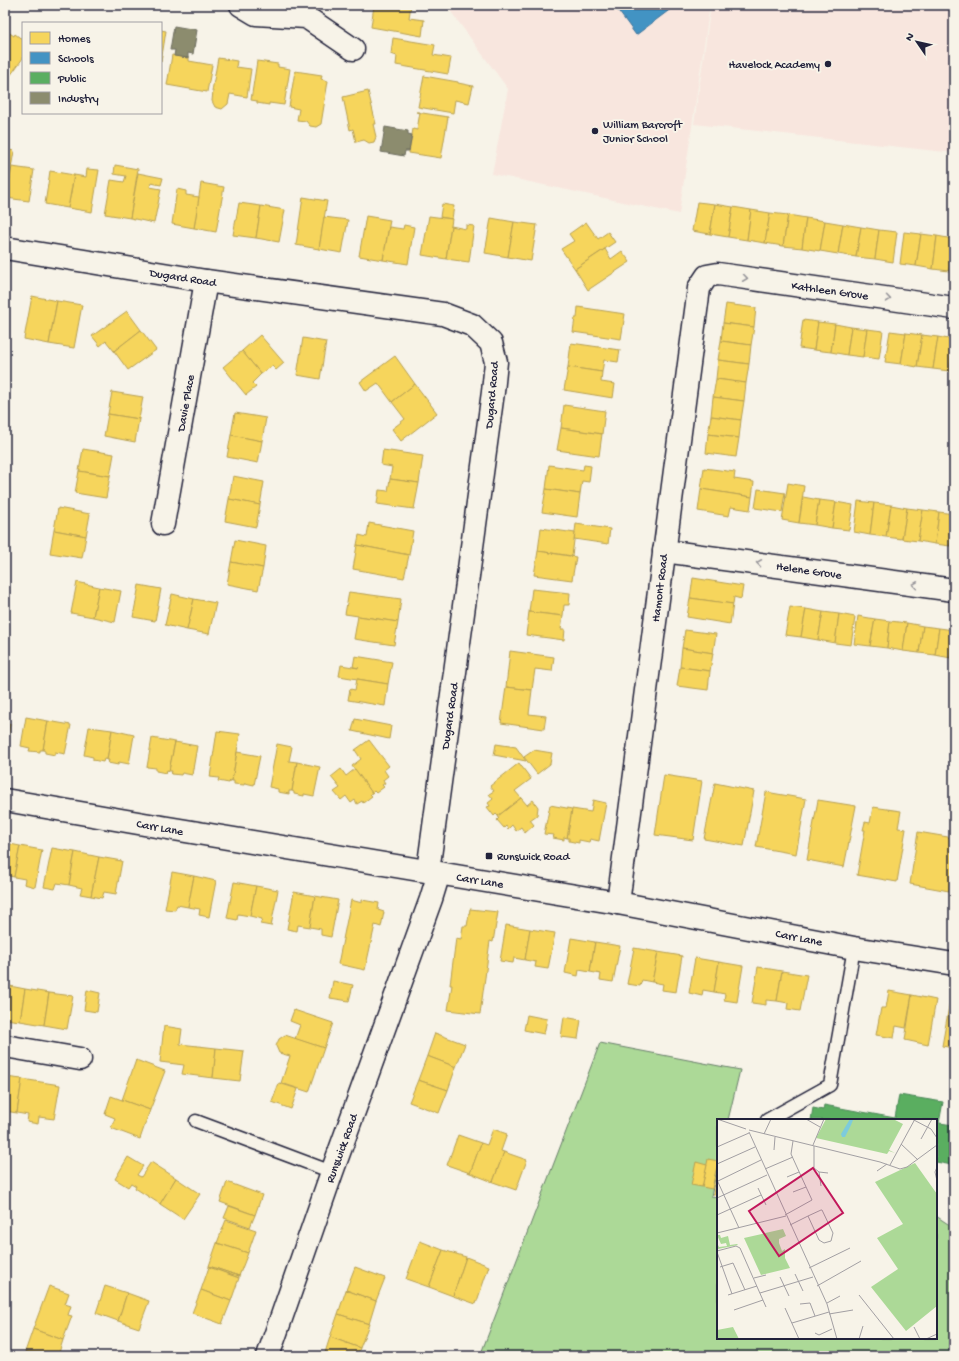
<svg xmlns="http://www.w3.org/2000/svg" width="959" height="1361" viewBox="0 0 959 1361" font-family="'Gochi Hand',sans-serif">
  <rect width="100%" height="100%" fill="#f7f3e8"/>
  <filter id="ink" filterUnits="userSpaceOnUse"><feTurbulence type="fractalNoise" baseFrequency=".025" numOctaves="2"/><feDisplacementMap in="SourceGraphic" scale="8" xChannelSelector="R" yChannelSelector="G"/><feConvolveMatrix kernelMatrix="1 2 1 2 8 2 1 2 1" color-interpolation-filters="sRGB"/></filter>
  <g filter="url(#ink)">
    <g fill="#f8e6de">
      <path d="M446 5H710L679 214 492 174 508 89Z"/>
      <path d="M711 5H954V153L694 124Z"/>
    </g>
    <path fill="#acd997" stroke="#677e69" d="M600 1043 740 1070 728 1120H718V1165L711 1196 718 1197V1338H936V1216L954 1228V1356H480Z"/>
    <g fill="#f6d55c" stroke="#b69f52">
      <path d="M374 5H411L409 18 424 20 422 36 371 27Z"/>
      <path d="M5 30 14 36 15 34 23 40V58L10 76 5 72Z"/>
      <path d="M161 30 166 31 161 62Z"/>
      <path d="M393 38 435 45 433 55 451 58 448 74 396 65 397 56 391 54Z"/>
      <path d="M172 55 189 58V61L212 65 207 92 167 85Z"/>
      <path d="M218 58 237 61 236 67 251 69 247 97 230 94 228 104 222 109 215 107 212 101 213 91H212Z"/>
      <path d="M257 61 278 64V67L290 69 284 105 269 103V105L257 103V101L251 100Z"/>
      <path d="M295 71 322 75 321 79 328 81 321 124 316 127 310 126 306 121 297 120 299 109 289 107Z"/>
      <path d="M424 76 458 82V83L473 86 469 103 455 100 453 113 418 107Z"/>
      <path d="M368 91 376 124H373L376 137 374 142 369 143 364 140 356 142 353 129 350 130 343 97Z"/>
      <path d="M416 112 448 117 441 158 409 153 413 129 417 130 420 112Z"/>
      <path d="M5 149 14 151 6 198 5 197Z"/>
      <path d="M115 165 138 169 130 218 105 214 111 180 124 182 126 176 114 174Z"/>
      <path d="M12 167 34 170 29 201 6 198Z"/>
      <path d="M87 169 99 170 92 212 68 208 74 175 86 177Z"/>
      <path d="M50 171 74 175 68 208 45 204Z"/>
      <path d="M138 173 163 178 161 185 151 183 150 187 161 189 154 223 130 218Z"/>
      <path d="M201 183 224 187 216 232 194 228Z"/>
      <path d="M177 189 186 191V195L199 197 194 228 172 224Z"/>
      <path d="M303 197 327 201 319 249 296 245Z"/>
      <path d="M697 202 715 204 710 234 692 231Z"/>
      <path d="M239 203 261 206 256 238 233 235Z"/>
      <path d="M442 204 454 206 452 219 440 217Z"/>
      <path d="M715 204 733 207 728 237 710 234Z"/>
      <path d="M261 206 285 210 279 242 256 238Z"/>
      <path d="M733 207 751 210 747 240 728 237Z"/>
      <path d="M751 210 770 213 765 243 747 240Z"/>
      <path d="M770 213 788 215 783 246 765 243Z"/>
      <path d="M788 215 806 218 802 248 783 246Z"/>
      <path d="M366 216 390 220 383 260 359 256Z"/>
      <path d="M429 216 452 219 446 259 422 255Z"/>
      <path d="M324 217 348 220 342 253 319 249Z"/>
      <path d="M491 218 514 222 508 257 485 253Z"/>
      <path d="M806 218 825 221 820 251 802 248Z"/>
      <path d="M825 221 843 224 838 254 820 251Z"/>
      <path d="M514 222 537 225 531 261 508 257Z"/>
      <path d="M586 222 598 239 608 232 615 242 575 269 561 249 574 241 569 234Z"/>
      <path d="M843 224 861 227 856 257 838 254Z"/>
      <path d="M404 225 414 227 408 264 383 260 389 227 403 229Z"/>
      <path d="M466 225 474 226 469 262 446 259 451 226 466 229Z"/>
      <path d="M861 227 879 230 875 259 856 257Z"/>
      <path d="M879 230 897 232 893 262 875 259Z"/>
      <path d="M904 232 921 234 916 266 900 264Z"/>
      <path d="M921 234 937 236 933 269 916 266Z"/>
      <path d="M937 236 953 239 949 271 933 269Z"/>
      <path d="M953 239H954V272L949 271Z"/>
      <path d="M605 249 611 259 622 251 630 262 588 290 575 269Z"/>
      <path d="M32 296 57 301 49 344 24 339Z"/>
      <path d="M57 301 82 305 74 348 49 344Z"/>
      <path d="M726 304 756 308 754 327 723 323Z"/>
      <path d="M578 307 625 314 621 339 573 332 575 318H577Z"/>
      <path d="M127 311 141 330 114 351 106 341 100 346 92 336Z"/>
      <path d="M803 320 818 322 814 350 799 348Z"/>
      <path d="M818 322 835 324 831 352 814 350Z"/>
      <path d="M723 323 754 327 751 345 721 341Z"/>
      <path d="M835 324 851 327 847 355 831 352Z"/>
      <path d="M851 327 867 329 863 357 847 355Z"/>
      <path d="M867 329 883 331 879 359 863 357Z"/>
      <path d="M141 330 156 350 128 370 114 351Z"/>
      <path d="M890 331 906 333 901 364 885 362Z"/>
      <path d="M906 333 922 335 917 367 901 364Z"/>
      <path d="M260 335 284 363 276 370 272 366 261 374 242 351Z"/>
      <path d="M922 335 938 337 933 369 917 367Z"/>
      <path d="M938 337 954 340 949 371 933 369Z"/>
      <path d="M303 338 326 342 320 379 297 375Z"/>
      <path d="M954 340V372L949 371Z"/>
      <path d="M721 341 751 345 749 364 718 360Z"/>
      <path d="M571 343 620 350 618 362 604 360 602 372 568 367Z"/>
      <path d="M242 351 261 374 252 383 256 387 246 395 223 367Z"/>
      <path d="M395 356 415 384 392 402 378 383 366 391 360 382Z"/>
      <path d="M718 360 749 364 746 383 716 379Z"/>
      <path d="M568 367 602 372 601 382 615 384 613 398 564 390Z"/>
      <path d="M716 379 746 383 744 401 713 397Z"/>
      <path d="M415 384 437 413 401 441 392 429 405 419 392 402Z"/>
      <path d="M112 392 143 397 139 419 108 414Z"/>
      <path d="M713 397 744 401 741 420 711 416Z"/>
      <path d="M564 405 605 411 602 434 561 428Z"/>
      <path d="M235 413 266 418 262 441 231 435Z"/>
      <path d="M108 414 139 419 135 442 104 436Z"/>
      <path d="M711 416 741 420 739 438 708 434Z"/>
      <path d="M561 428 602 434 599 456 557 450Z"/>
      <path d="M708 434 739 438 736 457 706 453Z"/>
      <path d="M231 435 262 441 258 463 227 457Z"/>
      <path d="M83 449 114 454 110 476 79 471Z"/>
      <path d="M383 450 423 456 419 483 390 479 392 467 381 465Z"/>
      <path d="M549 465 583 470 584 465 591 466 589 482 582 481 580 494 546 489Z"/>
      <path d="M704 468 735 472 734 479 754 482 752 497 701 489Z"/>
      <path d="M79 471 110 476 106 498 75 493Z"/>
      <path d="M233 476 264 482 260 505 229 499Z"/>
      <path d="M390 479 419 483 414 509 377 504 379 490 388 491Z"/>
      <path d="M788 483 804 486 799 523 782 520Z"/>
      <path d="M546 489 580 494 577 517 542 512Z"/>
      <path d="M701 489 752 497 750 510 731 507 729 516 698 511Z"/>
      <path d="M758 489 785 493 782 512 755 508Z"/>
      <path d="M803 497 819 500 815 525 799 523Z"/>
      <path d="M229 499 260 505 256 527 225 521Z"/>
      <path d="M819 500 836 502 832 528 815 525Z"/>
      <path d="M858 501 874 503 870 535 854 532Z"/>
      <path d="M836 502 853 505 849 530 832 528Z"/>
      <path d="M874 503 891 505 886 537 870 535Z"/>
      <path d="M891 505 907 508 902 539 886 537Z"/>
      <path d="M58 508 90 514 86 536 54 530Z"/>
      <path d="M907 508 923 510 918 541 902 539Z"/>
      <path d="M923 510 939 512 935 544 918 541Z"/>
      <path d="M939 512 954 514 950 546 935 544Z"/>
      <path d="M954 520V546H950Z"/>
      <path d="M369 523 413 531 409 555 357 545 359 535 367 537Z"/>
      <path d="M576 524 610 529 608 544 574 539Z"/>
      <path d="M541 528 575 533 572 556 538 551Z"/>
      <path d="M54 530 86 536 82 558 50 553Z"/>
      <path d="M235 540 266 546 263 568 231 562Z"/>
      <path d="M357 545 409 555 404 578 353 569Z"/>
      <path d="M538 551 576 557 572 580 534 575Z"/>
      <path d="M231 562 263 568 258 590 227 584Z"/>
      <path d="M693 578 743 586 741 599 734 597 733 604 690 598Z"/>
      <path d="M77 582 99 587 93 617 71 613Z"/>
      <path d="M139 585 161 589 155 621 133 617Z"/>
      <path d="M99 587 121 591 115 622 93 617Z"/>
      <path d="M532 589 570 593 569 605H564L563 616 529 612Z"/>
      <path d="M349 592 401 599 398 622 345 614Z"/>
      <path d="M172 594 194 599 187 630 165 625Z"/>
      <path d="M690 598 733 604 730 624 687 617Z"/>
      <path d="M194 599 216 603 209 634 187 630Z"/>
      <path d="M790 607 806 609 801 637 785 635Z"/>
      <path d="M806 609 823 612 818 640 801 637Z"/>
      <path d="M529 612 563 616 561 629H565L564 640 526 635Z"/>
      <path d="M823 612 839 614 835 643 818 640Z"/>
      <path d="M839 614 855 617 851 645 835 643Z"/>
      <path d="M358 616 398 622 394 645 354 639Z"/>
      <path d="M858 616 875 619 870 646 854 644Z"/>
      <path d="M875 619 890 621 887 648 870 646Z"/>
      <path d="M890 621 907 623 903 651 887 648Z"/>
      <path d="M907 623 923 626 919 653 903 651Z"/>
      <path d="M923 626 939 628 935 655 919 653Z"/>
      <path d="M939 628 954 630 951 658 935 655Z"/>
      <path d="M685 630 716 634 713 653 682 648Z"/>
      <path d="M954 637V658H951Z"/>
      <path d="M682 648 713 653 710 671 680 667Z"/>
      <path d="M510 651 554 657 552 671 535 669 532 690 506 687Z"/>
      <path d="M355 656 392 662 388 684 339 676 341 665 359 668 353 667Z"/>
      <path d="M680 667 710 671 708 690 677 686Z"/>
      <path d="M357 679 388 684 385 706 348 700 350 689 355 690Z"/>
      <path d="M506 687 532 690 529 714 546 716 544 729 501 723Z"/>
      <path d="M26 717 48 721 43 750H40V752L29 751 30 748 21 746Z"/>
      <path d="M355 719 391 726 389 739 352 731Z"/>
      <path d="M48 721 71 725 65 754 55 752V755L45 753V751L43 750Z"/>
      <path d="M5 723 10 724 6 753H5Z"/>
      <path d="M89 727 112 730 107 760 104 759 103 762 93 760V757L84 755Z"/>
      <path d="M112 730 134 735 129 764 119 762 118 765 108 763 109 760H107Z"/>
      <path d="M217 731 240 734 232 781 230 780 229 783 218 781 219 778 210 777Z"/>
      <path d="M152 738 175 742 169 771 167 770 166 773 156 771V768L147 767Z"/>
      <path d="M369 740 389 766 384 770 388 776 383 780 385 783 382 785 384 787 376 793 374 791 372 793 352 766 361 759 355 750Z"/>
      <path d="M175 742 197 746 192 775 182 773 181 775 171 774 172 771H169Z"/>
      <path d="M277 744 292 747 289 761 297 762 292 791H289V794L278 792V789L269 787Z"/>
      <path d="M496 744 516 747 526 761 494 755Z"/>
      <path d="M534 750 552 753 550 764 537 774 524 757Z"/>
      <path d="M237 752 260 756 254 785 245 783 244 785 234 784V781H232Z"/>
      <path d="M297 762 320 767 314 796 304 794V796L294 794V792L292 791Z"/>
      <path d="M519 763 531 779 515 791 521 798 498 816 496 814 494 816 487 807 490 806 488 803 493 799 489 794 494 791 490 786Z"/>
      <path d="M341 769 346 776 355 769 372 793 370 794 372 796 363 803 362 801 357 804 355 800 351 803 346 796 341 800 334 792 340 788 331 777Z"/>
      <path d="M664 775 702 781 693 840 655 835Z"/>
      <path d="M715 783 754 791 744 846 704 839Z"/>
      <path d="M766 792 806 799 796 854 756 847Z"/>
      <path d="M521 798 527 805 533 800 538 807 537 815 530 820 534 825 525 833 521 827 516 831 512 825 508 829 506 826 504 828 497 820 499 818 498 816Z"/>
      <path d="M593 800 606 803 599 841 590 839 589 842 579 840V843L569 841V838H567L572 809 591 812Z"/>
      <path d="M818 800 856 806 844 867 807 860Z"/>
      <path d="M550 805 572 809 567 838 564 837V840L553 838 554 835 544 834Z"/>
      <path d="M873 807 901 811 898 828 906 829 897 882 857 875 865 830H863L865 822 870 823Z"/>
      <path d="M918 832 954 838V862L949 891 910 884Z"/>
      <path d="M5 843 20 846 14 877 5 875Z"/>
      <path d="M20 846 42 850 35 887 24 884 25 879 14 877Z"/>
      <path d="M52 848 75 852 69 885 57 883 55 889 44 887Z"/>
      <path d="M75 852 99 857 91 896 80 894 82 888 69 885Z"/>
      <path d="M99 857 122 861 116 894 104 892 102 898 91 896Z"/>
      <path d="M172 872 194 876 188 907 177 905 175 910 165 909Z"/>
      <path d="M194 876 216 881 209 917 199 915 200 909 188 907Z"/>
      <path d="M234 882 256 886 250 916 238 914 237 920 227 918Z"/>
      <path d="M256 886 278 890 271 926 260 924 262 919 250 916Z"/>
      <path d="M294 892 315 896 310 927 298 925 297 931 287 929Z"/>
      <path d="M315 896 338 900 331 937 321 935V929L310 927Z"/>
      <path d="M351 900 362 903V900L379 903 378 910 384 912 381 927 375 925 365 970 338 964Z"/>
      <path d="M470 909 498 912 493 942 490 941 480 1014 448 1010 452 985H450L456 938 461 939 463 926H467Z"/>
      <path d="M506 925 530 929 525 960 514 958 513 963 500 961Z"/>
      <path d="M530 929 555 933 548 969 535 967 536 962 525 960Z"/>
      <path d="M571 938 595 942 590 972 579 970 578 976 565 973Z"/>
      <path d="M595 942 620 946 613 982 600 980 601 974 590 972Z"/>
      <path d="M634 948 658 952 652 982 642 980 640 986 627 984Z"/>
      <path d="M658 952 682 956 676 992 662 990 663 984 652 982Z"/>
      <path d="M695 958 719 962 714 992 703 990 702 996 689 993Z"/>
      <path d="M719 962 743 966 737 1002 724 1000 725 994 714 992Z"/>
      <path d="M758 967 782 971 777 1001 766 1000V1005L752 1003Z"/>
      <path d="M782 971 807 975 800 1011 787 1009 788 1003 777 1001Z"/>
      <path d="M333 981 353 985 349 1001 330 998Z"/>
      <path d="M5 985 25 989 20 1021 5 1019Z"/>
      <path d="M25 989 49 993 44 1025 20 1021Z"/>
      <path d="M87 990 100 993 97 1012 84 1010Z"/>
      <path d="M889 991 912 995 906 1028 896 1026 894 1038 876 1035 881 1008H886Z"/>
      <path d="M49 993 73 996 67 1029 44 1025Z"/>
      <path d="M912 995 936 1000 928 1045 905 1040Z"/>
      <path d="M950 1001H954V1048L942 1046Z"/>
      <path d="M294 1010 333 1023 324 1048 295 1039 300 1025 290 1021Z"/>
      <path d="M527 1015 547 1019 544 1034 524 1030Z"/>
      <path d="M564 1017 581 1020 578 1039 561 1037Z"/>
      <path d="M164 1026 182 1029 180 1044 216 1048 213 1078 182 1074 184 1065 160 1062Z"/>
      <path d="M435 1033 465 1044 456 1067 427 1056Z"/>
      <path d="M285 1035 324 1048 309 1092 281 1083 290 1056 279 1053 276 1046 279 1039Z"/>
      <path d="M216 1048 244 1051 240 1081 213 1078Z"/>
      <path d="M427 1056 456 1067 448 1090 418 1080Z"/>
      <path d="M136 1060 165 1071 150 1110 122 1100Z"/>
      <path d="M5 1077 22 1079 17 1113 5 1111Z"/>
      <path d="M22 1079 60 1085 54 1119 39 1117 38 1124 27 1122 28 1115 17 1113Z"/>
      <path d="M418 1080 448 1090 439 1113 409 1102Z"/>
      <path d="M279 1083 298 1089 291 1109 272 1102Z"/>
      <path d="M111 1096 150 1110 140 1139 111 1128 115 1118 105 1114Z"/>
      <path d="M493 1129 507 1134 501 1151 504 1152 493 1182 470 1173 481 1143 487 1145Z"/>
      <path d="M458 1135 481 1143 470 1173 447 1165Z"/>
      <path d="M504 1152 527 1160 516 1190 493 1182Z"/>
      <path d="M128 1157 143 1166 137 1175 141 1177 151 1162 176 1178 160 1204 135 1188 136 1186 131 1183 128 1187 115 1179Z"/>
      <path d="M708 1159 718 1161 712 1189 702 1187Z"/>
      <path d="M696 1162 707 1165 702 1187 691 1185Z"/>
      <path d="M717 1174H718V1194H713Z"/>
      <path d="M176 1178 200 1194 183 1219 160 1204Z"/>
      <path d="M227 1182 262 1195 255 1215 220 1202Z"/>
      <path d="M229 1206 255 1215 250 1227 224 1218Z"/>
      <path d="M226 1220 256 1230 248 1253 217 1243Z"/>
      <path d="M420 1241 443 1250 429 1287 406 1279Z"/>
      <path d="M217 1243 248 1253 239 1276 209 1266Z"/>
      <path d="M443 1250 466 1257 453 1296 429 1287Z"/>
      <path d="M466 1257 489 1266 476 1304 453 1296Z"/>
      <path d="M209 1266 239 1276V1278L209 1267Z"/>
      <path d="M209 1267 239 1278 231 1301 201 1290Z"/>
      <path d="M355 1267 385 1278 376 1301 346 1290Z"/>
      <path d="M49 1286 69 1293 65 1304 71 1306 68 1315 72 1316 63 1340 33 1329Z"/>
      <path d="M105 1286 127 1293 118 1321 96 1313Z"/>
      <path d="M201 1290 231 1301 222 1324 192 1313Z"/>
      <path d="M346 1290 376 1301 369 1324 338 1314Z"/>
      <path d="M127 1293 149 1301 139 1328 118 1321Z"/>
      <path d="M338 1314 369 1324 360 1348 330 1337Z"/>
      <path d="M33 1329 63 1340 58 1356H36L25 1352Z"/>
      <path d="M330 1337 360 1348 357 1356H324Z"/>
    </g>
    <path fill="#4393c3" stroke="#39719a" d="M614 5H676L636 35Z"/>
    <path fill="#5aae61" stroke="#498456" d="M899 1095 943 1102 939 1123 954 1125V1154L952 1165 936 1162V1120H811L813 1108 823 1110 824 1105 895 1118Z"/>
    <g fill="#8c8c6e" stroke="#6c6c5f">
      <path d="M174 26 197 30 193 54 188 53V58L174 56 175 50H170Z"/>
      <path d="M385 127 408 131V134L412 135 409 151H405L404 156 381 152Z"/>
    </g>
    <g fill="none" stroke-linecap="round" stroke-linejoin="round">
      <g stroke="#22223b" stroke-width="15">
        <g id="service">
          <path d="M767 1120 830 1085 854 948"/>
          <path d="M196 1121 332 1172"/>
        </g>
      </g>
      <g stroke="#22223b" stroke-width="25">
        <g id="minor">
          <path d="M241 5 256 14 306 17 353 49"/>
          <path d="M5 248 206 281 443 314 472 325 491 343 496 362 493 392 428 871"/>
          <path d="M163 524 206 281"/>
          <path d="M664 551 954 590"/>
          <path d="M618 903 699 288 707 276 718 274 954 308"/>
          <path d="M5 1046 80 1059"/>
          <path d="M268 1356 332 1172 431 899 439 873"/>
        </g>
      </g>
      <g stroke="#22223b" stroke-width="25">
        <path id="tertiary" d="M5 800 144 824 618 903 854 948 954 964"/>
      </g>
      <use href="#service" stroke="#f7f3e8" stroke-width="12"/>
      <use href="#minor" stroke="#f7f3e8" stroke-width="22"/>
      <use href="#tertiary" stroke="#f7f3e8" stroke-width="22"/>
    </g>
    <defs><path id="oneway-chevron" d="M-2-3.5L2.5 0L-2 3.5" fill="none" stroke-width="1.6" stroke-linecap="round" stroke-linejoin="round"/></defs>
    <g stroke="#97959a">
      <use href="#oneway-chevron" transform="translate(745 278) rotate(8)"/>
      <use href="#oneway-chevron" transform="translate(888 299) rotate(8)"/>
      <use href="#oneway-chevron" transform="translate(759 563) rotate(-172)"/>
      <use href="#oneway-chevron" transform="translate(915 585) rotate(-172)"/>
    </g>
  </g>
  <g fill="#22223b" stroke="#f7f3e8" stroke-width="1.5">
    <circle cx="828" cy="64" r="4"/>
    <circle cx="595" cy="131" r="4"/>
    <rect x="485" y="852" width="8" height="8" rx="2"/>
  </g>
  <g text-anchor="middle" stroke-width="4" stroke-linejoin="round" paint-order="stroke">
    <g font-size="12" fill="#22223b" stroke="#f7f3e8" text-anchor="start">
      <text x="820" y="68" text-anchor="end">Havelock Academy</text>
      <text x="603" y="128">William Barcroft<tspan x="603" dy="14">Junior School</tspan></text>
      <text x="497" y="860">Runswick Road</text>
    </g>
    <g font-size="12" fill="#22223b" stroke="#f7f3e8">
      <text transform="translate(183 277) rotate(9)" y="4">Dugard Road</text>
      <text transform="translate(830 290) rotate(8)" y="4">Kathleen Grove</text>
      <text transform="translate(491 395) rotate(-85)" y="4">Dugard Road</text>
      <text transform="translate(185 403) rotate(-80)" y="4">Davie Place</text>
      <text transform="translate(809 570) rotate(8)" y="4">Helene Grove</text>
      <text transform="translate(659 588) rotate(-83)" y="4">Hamont Road</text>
      <text transform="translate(449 716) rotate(-82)" y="4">Dugard Road</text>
      <text transform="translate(160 827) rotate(10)" y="4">Carr Lane</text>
      <text transform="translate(480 880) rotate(9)" y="4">Carr Lane</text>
      <text transform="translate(799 937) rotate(11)" y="4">Carr Lane</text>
      <text transform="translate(341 1148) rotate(-70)" y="4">Runswick Road</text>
    </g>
  </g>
  <g transform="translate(717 1119)">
    <rect width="220" height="220" fill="#f7f3e8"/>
    <path d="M109 0H176L186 5 172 31 178 34 172 32 170 35 99 19ZM198 44 220 75V187L189 212 154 168 181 150 160 119 186 105 158 63ZM66 110 69 117 62 120V124L65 132 68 130V139L73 149 44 156 27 119ZM0 116H3L4 119 11 117 13 126 20 125 21 126 1 130V126L2 128 10 127 9 124 4 125ZM16 208 22 220H0V211Z" fill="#acd997"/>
    <path d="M133 0 136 1 134 6 128 18H125L124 15Z" fill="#7dcbdc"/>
    <path fill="none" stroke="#a29fa3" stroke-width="1" d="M0 0 29 10M89 0 103 8M195 0 214 10 220 19M32 11 163 43 183 50 190 48 220 26M32 13 110 185 120 220M47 15 54 0M204 20 215 0M184 25 201 41M96 26 107 0M97 27V49L102 53 111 54M0 28 32 14M57 31 58 18M0 45 38 28M173 46 198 0M220 48 218 53 220 62M48 50 76 38M160 52 170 45M102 53 104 67M70 58 82 53M0 61 22 109M1 62 44 41M41 69 49 86M76 73 89 68M0 79 50 56M0 96 44 76M68 96 95 81 74 35 76 22M73 106 91 97 104 91H105L116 114 114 122 107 124 102 121 91 97M0 114 69 97M0 132 19 127 23 129 49 188M0 133 15 175M3 148 16 144 28 171M92 149 133 129M78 155 86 172M63 158 72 177M37 159 49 156M100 167 144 142M43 174 96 158M11 176 40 167M142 176 177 220M110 184 123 177M83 185 93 184 98 197M68 189 82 220M17 191 46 181M112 195 136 191M75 204 112 193M197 208 203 220M98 214 102 216 115 210M142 220 146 207M209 220 220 215"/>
    <path fill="#c2185b" fill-opacity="0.15" stroke="#c2185b" stroke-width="2" d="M96 49 126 94 62 137 32 92Z"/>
    <rect width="220" height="220" fill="none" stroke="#22223b" stroke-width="2"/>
  </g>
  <rect width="959" height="1361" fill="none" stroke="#f7f3e8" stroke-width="20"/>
  <rect x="10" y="10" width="939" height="1341" fill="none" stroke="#22223b" stroke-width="1.5" filter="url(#ink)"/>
  <rect x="22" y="22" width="140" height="92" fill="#f7f3e8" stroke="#a29fa3"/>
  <rect x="30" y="32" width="20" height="12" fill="#f6d55c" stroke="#a29fa3"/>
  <text x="58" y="42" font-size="12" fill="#22223b">Homes</text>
  <rect x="30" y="52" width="20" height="12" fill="#4393c3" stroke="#a29fa3"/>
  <text x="58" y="62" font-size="12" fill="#22223b">Schools</text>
  <rect x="30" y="72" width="20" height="12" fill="#5aae61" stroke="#a29fa3"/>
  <text x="58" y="82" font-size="12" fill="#22223b">Public</text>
  <rect x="30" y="92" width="20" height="12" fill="#8c8c6e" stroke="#a29fa3"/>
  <text x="58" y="102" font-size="12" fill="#22223b">Industry</text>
  <g transform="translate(917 42) rotate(304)" stroke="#f7f3e8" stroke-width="3" paint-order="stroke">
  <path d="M0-3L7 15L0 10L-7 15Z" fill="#22223b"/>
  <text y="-6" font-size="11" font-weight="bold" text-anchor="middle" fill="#22223b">N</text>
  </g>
</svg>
